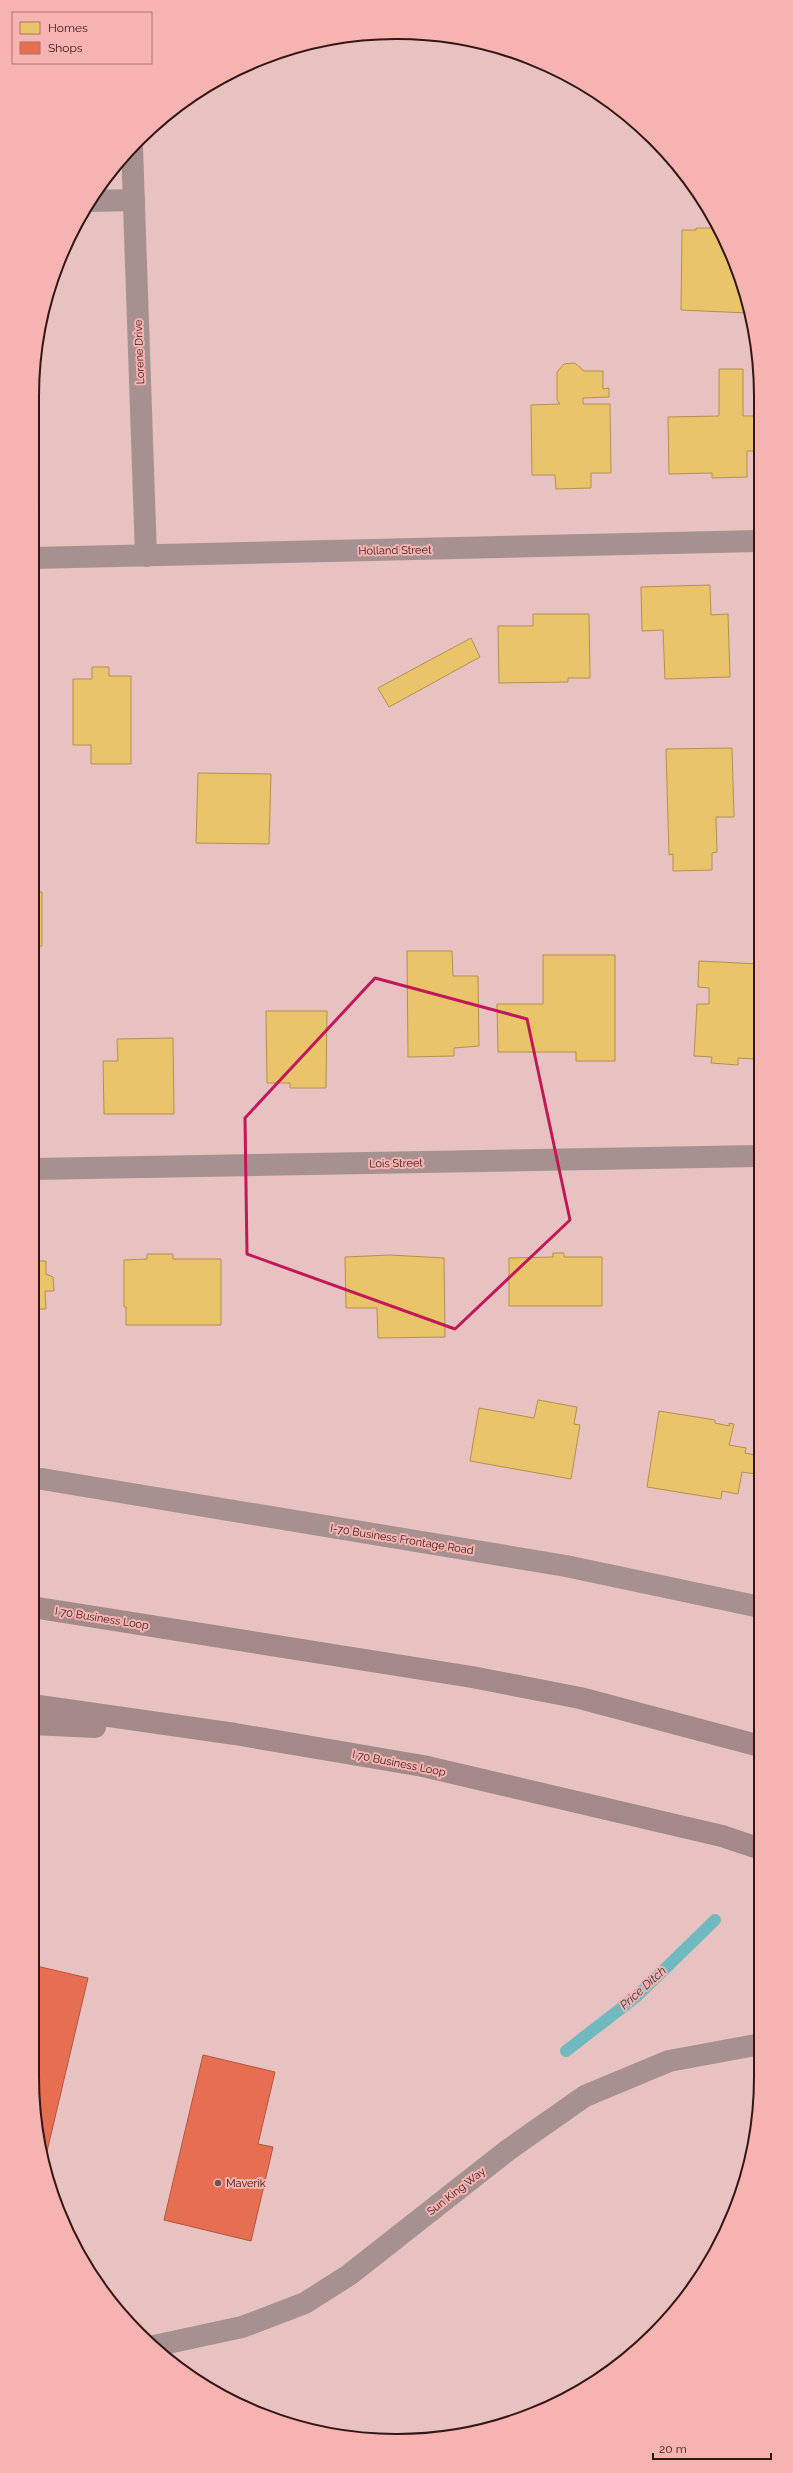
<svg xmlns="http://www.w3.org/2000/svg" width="793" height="2473" viewBox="0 0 793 2473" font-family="Raleway,sans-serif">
  <rect width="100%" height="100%" fill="#e7c2c0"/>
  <g fill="#e9c46a" stroke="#b39051">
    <path d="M696 228H719L723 235 747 313 681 310 682 230H696Z"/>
    <path d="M575 363 584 371H603V389L609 388V397L583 398V404H610L611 473H591V488L556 489 555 475H532L531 405 560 404 557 400V372L564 364Z"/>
    <path d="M719 369H743V416H758V451H747V477L712 478V473L669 474 668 417 719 416Z"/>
    <path d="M710 585 711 615 728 614 730 677 665 679 663 630 642 631 641 587Z"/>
    <path d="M533 614H589L590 678H568V682L499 683 498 626H533Z"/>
    <path d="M471 638 480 657 389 707 378 688Z"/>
    <path d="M92 667H109V676H131V764H91V745H73V679H92Z"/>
    <path d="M32 742 37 749 32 753Z"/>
    <path d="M732 748 734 817H716L717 852 712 853V870L673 871V854L669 855 666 749Z"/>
    <path d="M198 773 271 774 269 844 196 843Z"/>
    <path d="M32 892H42V946L32 947Z"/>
    <path d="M407 951H452L453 976H478L479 1046 454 1048V1056L408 1057Z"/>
    <path d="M543 955H615V1061H576V1052H498L497 1004H543Z"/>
    <path d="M699 961 759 964 757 1059 738 1058V1065L711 1063 712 1057 694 1056 697 1004H709V988L698 987Z"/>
    <path d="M266 1011H327L326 1088H290V1083H267Z"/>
    <path d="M173 1038 174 1114H104L103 1061H118L117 1039Z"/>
    <path d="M553 1253H564V1257H602V1306H509V1258L553 1257Z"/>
    <path d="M147 1254H173V1259H221V1325H126V1307H124V1260L147 1259Z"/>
    <path d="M390 1255 444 1258 445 1337 378 1338 377 1308H346L345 1257Z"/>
    <path d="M32 1261H46V1274L53 1277 54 1291H45L46 1309H32Z"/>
    <path d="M538 1400 577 1407 574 1424 580 1425 571 1479 470 1461 479 1408 534 1418Z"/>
    <path d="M659 1411 715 1420V1423L729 1426V1423L734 1424 729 1445 746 1448 745 1453 759 1456 756 1474 742 1472 738 1494 722 1491 721 1499 647 1487Z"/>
  </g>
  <g fill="#e76f51" stroke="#b2543f">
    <path d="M32 1965 88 1978 44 2164 39 2147 32 2076Z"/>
    <path d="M203 2055 275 2072 258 2144 273 2147 251 2241 164 2220Z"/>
  </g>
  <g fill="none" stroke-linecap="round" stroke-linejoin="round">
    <path stroke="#70babf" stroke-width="12" d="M566 2051 637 1996 715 1920"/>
    <g stroke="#a69190" stroke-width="22">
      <path d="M132 147 146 556"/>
      <path d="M90 201 134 200"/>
      <path d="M32 558 758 541"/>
      <path d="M32 1169 759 1156"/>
      <path d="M42 1479 566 1566 760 1607"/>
      <path d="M154 2346 242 2327 305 2303 349 2275 508 2150 585 2096 669 2061 761 2044"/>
    </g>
    <g stroke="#a38a89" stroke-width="22">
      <path d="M32 1607 472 1677 580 1698 760 1746"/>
      <path d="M32 1705 235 1734 423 1766 722 1836 761 1849"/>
      <path d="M32 1724 95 1727"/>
    </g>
  </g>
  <path fill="none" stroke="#c2185b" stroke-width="3" stroke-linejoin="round" d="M375 978 527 1019 570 1220 455 1329 247 1254 245 1118Z"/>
  <circle fill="#735252" stroke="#f7b3b0" stroke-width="1.5" cx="218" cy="2183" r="4"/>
  <g text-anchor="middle" stroke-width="4" stroke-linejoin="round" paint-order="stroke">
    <g font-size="11" fill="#351616" stroke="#f7b3b0">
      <text transform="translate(139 352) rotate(-92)" y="4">Lorene Drive</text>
      <text transform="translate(395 550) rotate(-1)" y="4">Holland Street</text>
      <text transform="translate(396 1163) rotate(-1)" y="4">Lois Street</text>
      <text transform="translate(402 1539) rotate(9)" y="4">I-70 Business Frontage Road</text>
      <text transform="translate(102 1618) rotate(9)" y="4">I 70 Business Loop</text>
      <text transform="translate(399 1763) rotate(11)" y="4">I 70 Business Loop</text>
      <text transform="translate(456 2191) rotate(-38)" y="4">Sun King Way</text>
    </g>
    <g font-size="11" fill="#351616" stroke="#f7b3b0" text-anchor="start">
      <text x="226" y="2187">Maverik</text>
    </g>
    <g font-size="12" font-style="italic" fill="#223c3e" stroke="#f7b3b0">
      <text transform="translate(643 1988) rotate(-42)" y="4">Price Ditch</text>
    </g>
  </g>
  <path d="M0 0H793V2473H0ZM396 39H397A357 357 0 0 1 754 396V2077A357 357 0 0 1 397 2434H396A357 357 0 0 1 39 2077V396A357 357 0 0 1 396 39Z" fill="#f7b3b0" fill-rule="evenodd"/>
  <path fill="none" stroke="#351616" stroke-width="2" d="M396 39H397A357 357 0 0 1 754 396V2077A357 357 0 0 1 397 2434H396A357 357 0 0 1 39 2077V396A357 357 0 0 1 396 39Z"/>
  <rect x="12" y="12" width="140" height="52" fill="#f7b3b0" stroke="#a97472"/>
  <rect x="20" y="22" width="20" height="12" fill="#e9c46a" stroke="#a97472"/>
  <text x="48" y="32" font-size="12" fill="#351616">Homes</text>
  <rect x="20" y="42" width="20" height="12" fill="#e76f51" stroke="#a97472"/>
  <text x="48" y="52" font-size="12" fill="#351616">Shops</text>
  <path d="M653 2453v6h118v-6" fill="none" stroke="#351616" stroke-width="2"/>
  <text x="659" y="2453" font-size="12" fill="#351616" stroke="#f7b3b0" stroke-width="3" paint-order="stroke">20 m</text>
</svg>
